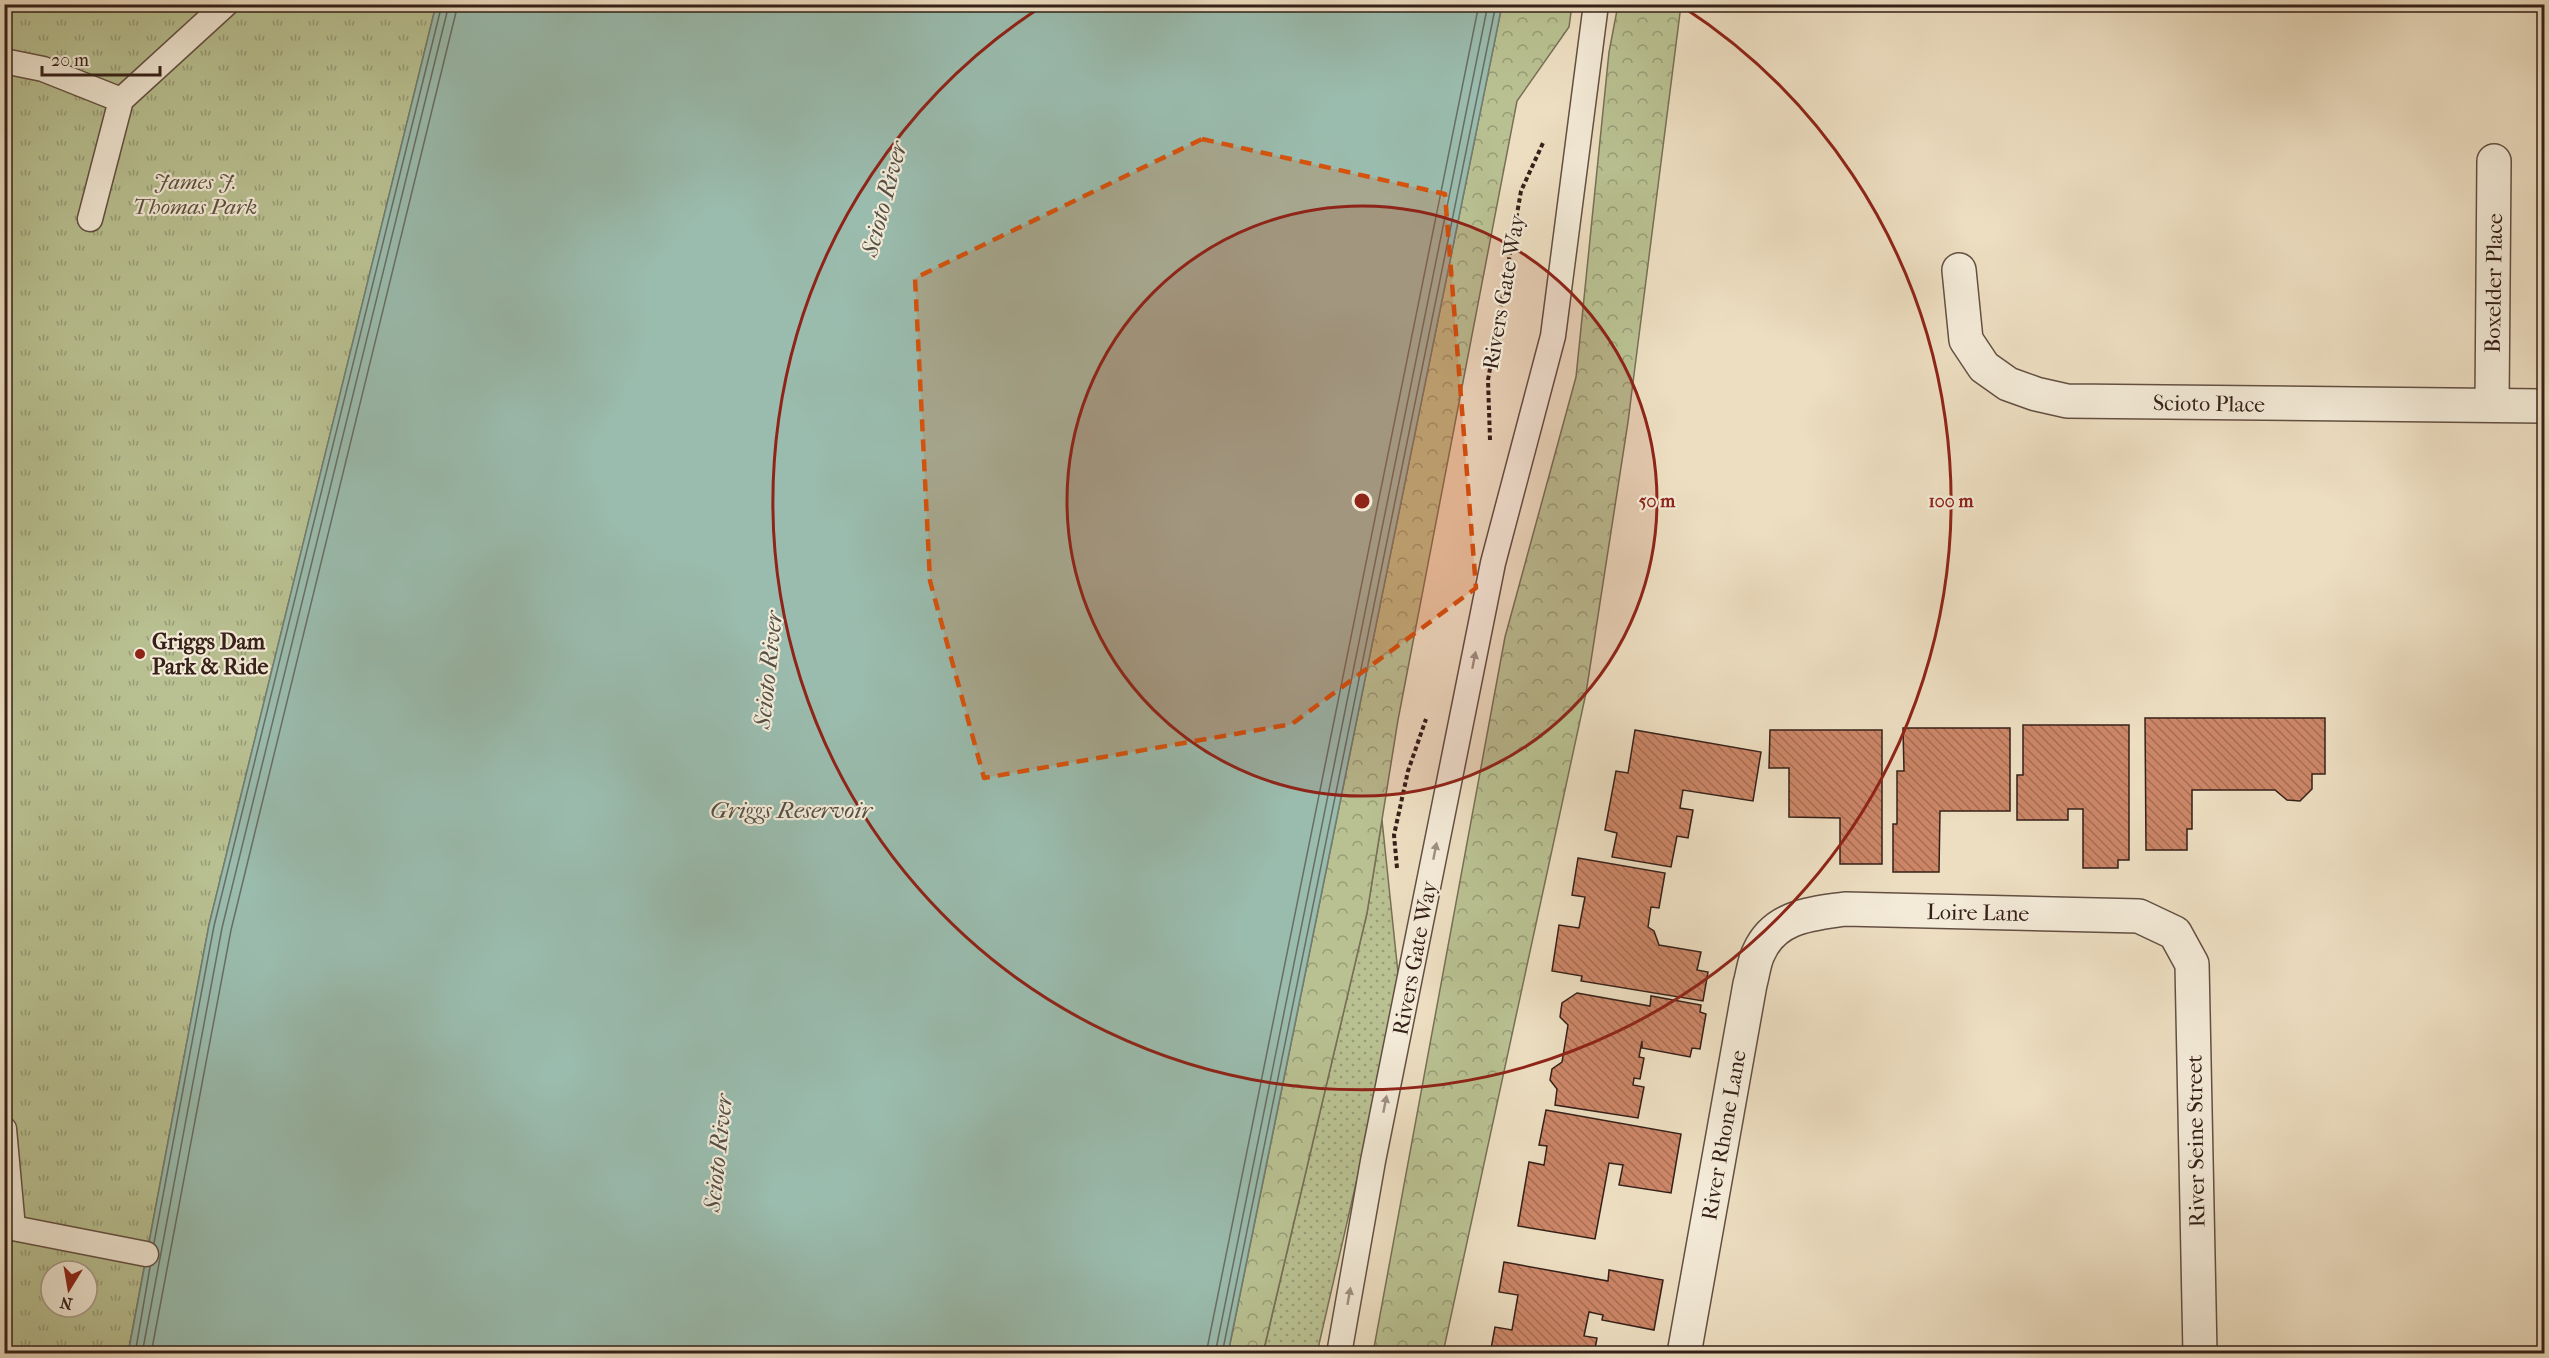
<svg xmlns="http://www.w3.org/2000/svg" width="2549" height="1358" viewBox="0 0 2549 1358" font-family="'IM FELL French Canon',serif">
  <defs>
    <pattern id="grass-dots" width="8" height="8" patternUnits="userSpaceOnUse" patternTransform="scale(1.5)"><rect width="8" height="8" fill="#b9c192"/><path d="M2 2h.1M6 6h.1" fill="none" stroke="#979c76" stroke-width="1.8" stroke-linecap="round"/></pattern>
    <pattern id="forest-crowns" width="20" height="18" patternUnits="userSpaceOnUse" patternTransform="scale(1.5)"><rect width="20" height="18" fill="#b9c192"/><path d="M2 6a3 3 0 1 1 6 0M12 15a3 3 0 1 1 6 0" fill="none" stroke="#979c76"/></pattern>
    <pattern id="park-tufts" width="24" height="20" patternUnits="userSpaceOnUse" patternTransform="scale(1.5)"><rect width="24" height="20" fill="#b9c192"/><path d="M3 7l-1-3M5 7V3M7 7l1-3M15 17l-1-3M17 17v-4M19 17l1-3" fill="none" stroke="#979c76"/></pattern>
    <pattern id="building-back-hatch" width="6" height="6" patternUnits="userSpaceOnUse" patternTransform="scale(1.5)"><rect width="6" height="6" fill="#cc8667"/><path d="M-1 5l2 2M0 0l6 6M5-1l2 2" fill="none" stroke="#a66d54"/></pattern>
  </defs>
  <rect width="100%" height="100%" fill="#eddec1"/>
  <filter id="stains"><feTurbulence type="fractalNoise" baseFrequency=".00333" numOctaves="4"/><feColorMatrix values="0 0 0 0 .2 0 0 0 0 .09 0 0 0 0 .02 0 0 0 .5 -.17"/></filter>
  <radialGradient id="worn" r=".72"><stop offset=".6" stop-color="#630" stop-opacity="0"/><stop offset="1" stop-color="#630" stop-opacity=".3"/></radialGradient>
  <path fill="url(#grass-dots)" stroke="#777056" stroke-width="1.5" d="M1382 820 1400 992 1317 1353 1263 1354 1367 913Z"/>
  <g fill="url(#forest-crowns)" stroke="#777056" stroke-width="1.5">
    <path d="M1502 5H1572L1569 27 1517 101 1398 720 1367 913 1263 1353 1228 1354Z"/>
    <path d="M1618 5H1681L1628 422 1586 693 1443 1353H1373L1505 637 1576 377 1609 52Z"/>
  </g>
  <path fill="url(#park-tufts)" stroke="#777056" stroke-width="1.5" fill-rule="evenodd" d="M5 5H436L209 925 128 1353 5 1354ZM51 1271H87V1307H51Z"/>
  <path fill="#9abcae" stroke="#727e72" stroke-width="1.5" d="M436 5H1502L1228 1353 128 1354 209 925Z"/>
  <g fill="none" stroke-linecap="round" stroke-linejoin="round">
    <g stroke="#686e64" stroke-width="1.5">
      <path d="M154 1243 214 926 442 4"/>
      <path d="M135 1354 150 1267"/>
      <path d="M142 1354 222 928 449 4"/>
      <path d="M151 1354 231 930 458 4"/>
      <path d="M1206 1354 1479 4"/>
      <path d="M1215 1354 1488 4"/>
      <path d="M1222 1354 1496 4"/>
    </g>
    <path stroke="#727e72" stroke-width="12" d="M1910 4H2089"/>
  </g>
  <g fill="url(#building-back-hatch)" stroke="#352019" stroke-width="1.5">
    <path d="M2145 718H2325V774H2312V789L2300 801 2287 800 2275 790H2192V829H2187V850H2146Z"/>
    <path d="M2023 725H2129V860H2118V868H2083V809H2068V820H2017V775H2023Z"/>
    <path d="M1903 728H2010V811H1940L1939 872H1893V824H1897V771H1904Z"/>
    <path d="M1635 730 1761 752 1753 801 1683 790 1680 808 1693 810 1688 838 1677 836 1671 867 1612 857 1617 833 1605 830 1616 771 1628 773Z"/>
    <path d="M1770 730H1882V864H1840V818L1789 817V768H1769Z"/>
    <path d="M1578 858 1665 873 1659 908 1651 907 1648 927 1654 931 1659 945 1701 952 1697 970 1708 972 1703 1001 1581 981 1582 976 1552 971 1559 925 1579 928 1585 897 1572 895Z"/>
    <path d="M1577 993 1650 1006 1651 996 1701 1005 1700 1012 1706 1014 1700 1049 1692 1048 1690 1057 1642 1048V1041L1639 1057 1644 1058 1640 1079 1634 1078 1633 1085 1644 1087 1638 1118 1555 1105 1557 1089 1550 1080 1552 1069 1562 1062 1568 1025 1560 1017 1562 1003Z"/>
    <path d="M1546 1110 1681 1134 1671 1193 1619 1185 1623 1165 1609 1163 1595 1239 1518 1226 1529 1162 1544 1165 1547 1146 1539 1145Z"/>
    <path d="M1504 1262 1608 1281 1609 1270 1663 1280 1654 1330 1602 1320 1603 1315 1589 1312 1584 1336 1597 1338 1594 1354H1490L1495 1327 1512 1330 1518 1295 1499 1292Z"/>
  </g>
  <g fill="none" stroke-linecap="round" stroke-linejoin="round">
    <g stroke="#635043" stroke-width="27">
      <g id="lane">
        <path d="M4 61 43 69 121 100"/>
        <path d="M90 219 121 100 226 4"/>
        <path d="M4 1129 13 1228 146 1254"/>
        <path d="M1339 1354 1373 1161 1493 563 1553 336 1596 4"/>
      </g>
    </g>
    <g stroke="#635043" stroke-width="36">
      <g id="street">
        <path d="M1959 270 1966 340 1984 367 2008 384 2036 394 2067 401 2544 406"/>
        <path d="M2492 405 2494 161"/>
        <path d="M1684 1354 1750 984C1753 974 1754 961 1759 952 1775 916 1811 914 1845 909L2139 916 2175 933 2192 964 2200 1354"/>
      </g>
    </g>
    <g stroke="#352019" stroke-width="4" stroke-dasharray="4.5 3" stroke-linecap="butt">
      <path d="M1490 440 1488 380 1521 191 1543 143"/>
      <path d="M1397 868 1394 835 1408 771 1426 719"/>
    </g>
    <use href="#lane" stroke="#f3ead7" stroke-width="24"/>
    <use href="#street" stroke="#f3ead7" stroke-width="33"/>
  </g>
  <defs><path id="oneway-solid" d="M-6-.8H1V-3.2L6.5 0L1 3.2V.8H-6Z" transform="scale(1.5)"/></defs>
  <g fill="#9e8f82">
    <use href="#oneway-solid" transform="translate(1474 660) rotate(-79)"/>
    <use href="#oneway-solid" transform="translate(1435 851) rotate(-79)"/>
    <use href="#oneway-solid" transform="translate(1385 1104) rotate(-79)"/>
    <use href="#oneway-solid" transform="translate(1349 1296) rotate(-80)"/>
  </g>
  <path fill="#d6530d" fill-opacity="0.2" stroke="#d6530d" stroke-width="4.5" stroke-dasharray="12 8" stroke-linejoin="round" d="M1202 139 1445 194 1476 588 1292 724 984 778 930 581 915 278Z"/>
  <circle cx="1362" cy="501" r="295" fill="#8f2418" fill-opacity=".12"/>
  <g fill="none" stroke="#8f2418" stroke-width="3">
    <circle cx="1362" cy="501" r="295"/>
    <path d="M1683 7A589 589 0 1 1 1041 7"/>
  </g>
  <circle fill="#8f2418" stroke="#f3ead7" stroke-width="2" cx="140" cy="654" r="6"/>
  <g text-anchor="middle" stroke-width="4.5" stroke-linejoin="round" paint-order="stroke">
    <g font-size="22" font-style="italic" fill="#5d503d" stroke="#f3ead7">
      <text x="195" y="189">James J.<tspan x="195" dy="25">Thomas Park</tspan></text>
    </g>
    <g font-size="22" fill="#352019" stroke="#f3ead7">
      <text transform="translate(2493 283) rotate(-89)" y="8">Boxelder Place</text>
      <text transform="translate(1503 292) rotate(-80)" y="8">Rivers Gate Way</text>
      <text transform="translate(2209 403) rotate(1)" y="8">Scioto Place</text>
      <text transform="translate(1978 912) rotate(1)" y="8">Loire Lane</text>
      <text transform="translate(1414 958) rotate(-79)" y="8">Rivers Gate Way</text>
      <text transform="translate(1723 1135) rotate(-80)" y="8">River Rhone Lane</text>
      <text transform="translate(2195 1141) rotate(-91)" y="8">River Seine Street</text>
    </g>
    <g font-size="22" font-weight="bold" fill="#352019" stroke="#f3ead7" text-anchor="start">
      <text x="152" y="649">Griggs Dam<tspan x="152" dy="25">Park &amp; Ride</tspan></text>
    </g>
    <g font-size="24" font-style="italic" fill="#534f46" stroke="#f3ead7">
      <text transform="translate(884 199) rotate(-75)" y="8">Scioto River</text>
      <text transform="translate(768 670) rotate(-84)" y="8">Scioto River</text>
      <text x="791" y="818">Griggs Reservoir</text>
      <text transform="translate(718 1153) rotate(-84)" y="8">Scioto River</text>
    </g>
  </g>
  <circle cx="1362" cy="501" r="9" fill="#8f2418" stroke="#f3ead7" stroke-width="3"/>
  <g font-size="18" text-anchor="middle" font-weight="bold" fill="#8f2418" stroke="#f3ead7" stroke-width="4.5" stroke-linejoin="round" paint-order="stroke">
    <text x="1657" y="507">50 m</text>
    <text x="1951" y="507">100 m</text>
  </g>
  <rect width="2549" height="1358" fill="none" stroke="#eddec1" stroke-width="24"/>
  <rect x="6" y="6" width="2537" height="1346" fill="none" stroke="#352019" stroke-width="3"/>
  <rect x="12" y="12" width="2525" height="1334" fill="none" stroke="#352019" stroke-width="1.5"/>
  <g transform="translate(69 1289) rotate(191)"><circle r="28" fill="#f3ead7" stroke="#a7998b" stroke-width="1.5"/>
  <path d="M0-4.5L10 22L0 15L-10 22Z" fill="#8f2418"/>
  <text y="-9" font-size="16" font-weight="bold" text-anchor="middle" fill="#352019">N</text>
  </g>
  <path d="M42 66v9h118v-9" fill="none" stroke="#352019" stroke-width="3"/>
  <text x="51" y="66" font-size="18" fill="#352019" stroke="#f3ead7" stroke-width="4.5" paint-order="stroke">20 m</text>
  <rect width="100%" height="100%" filter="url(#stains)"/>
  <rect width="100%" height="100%" fill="url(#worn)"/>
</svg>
